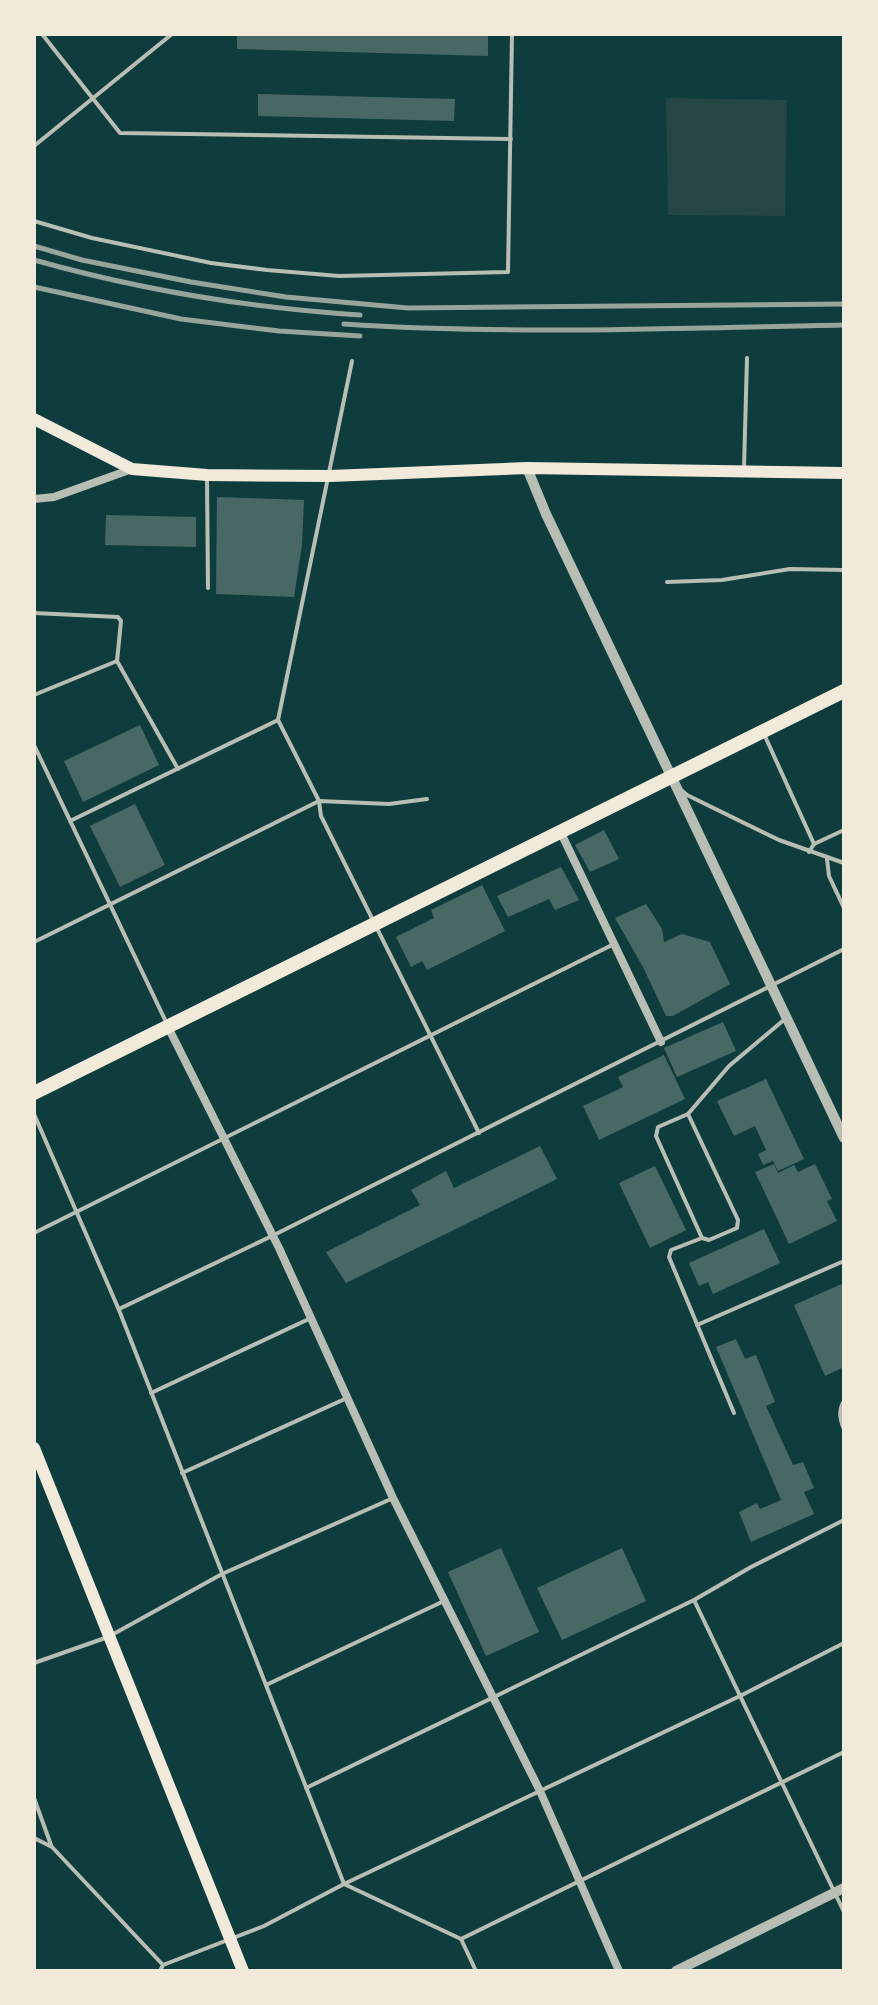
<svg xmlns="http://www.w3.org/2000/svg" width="878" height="2005" viewBox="0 0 878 2005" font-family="Raleway,sans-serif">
  <rect width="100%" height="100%" fill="#0f3d3e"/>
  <path fill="#244646" d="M666 98 787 100 785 216 668 215Z"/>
  <g fill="#486865">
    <path d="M237 34 488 36V56L237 49Z"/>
    <path d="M258 94 455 99 454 121 258 116Z"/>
    <path d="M217 497 304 500 302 545 294 597 216 594Z"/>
    <path d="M106 515 196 517V547L105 545Z"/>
    <path d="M140 725 159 765 83 802 64 761Z"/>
    <path d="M135 804 165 865 120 887 90 826Z"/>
    <path d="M604 830 619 859 590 872 575 845Z"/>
    <path d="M561 867 579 900 555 910 549 899 508 917 497 896Z"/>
    <path d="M482 885 505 931 427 970 422 961 411 967 396 937 434 918 431 910Z"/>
    <path d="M646 904 662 929 664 942 682 934 710 942 730 984 673 1016H666L643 967 615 918Z"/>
    <path d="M723 1022 736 1051 677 1077 664 1048Z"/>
    <path d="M664 1055 685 1099 599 1140 583 1106 623 1087 618 1077Z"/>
    <path d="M766 1079 804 1159 778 1171 773 1161 763 1165 758 1154 766 1150 755 1126 734 1136 717 1101Z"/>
    <path d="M540 1146 557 1179 346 1283 326 1252 420 1205 411 1190 446 1171 454 1188Z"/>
    <path d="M774 1164 778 1173 794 1165 798 1172 815 1164 832 1199 827 1201 837 1221 789 1244 755 1172Z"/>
    <path d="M655 1166 686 1230 650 1248 619 1183Z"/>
    <path d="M764 1229 780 1263 713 1294 708 1282 699 1286 689 1263Z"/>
    <path d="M844 1283V1367L825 1376 794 1305Z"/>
    <path d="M736 1339 745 1359 756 1355 775 1402 766 1406 793 1465 803 1462 814 1488 804 1492 814 1514 751 1542 739 1512 757 1503 760 1509 781 1500 716 1347Z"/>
    <path d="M501 1548 539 1632 486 1656 448 1572Z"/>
    <path d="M622 1548 646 1601 562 1640 537 1588Z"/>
  </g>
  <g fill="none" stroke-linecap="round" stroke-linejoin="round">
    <g stroke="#b8beb3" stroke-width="4">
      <path d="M42 34 120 133 511 139"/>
      <path d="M34 146 172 34"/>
      <path d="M34 221 92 238 211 263 267 270 339 276 508 272 512 34"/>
      <path d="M352 361 278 720 319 801 321 816 479 1133"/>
      <path d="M744 468 747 358"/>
      <path d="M207 478 208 588"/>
      <path d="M667 582 722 580 790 569 844 570"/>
      <path d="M34 613 118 617 121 621 117 661 178 769"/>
      <path d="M34 695 117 661"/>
      <path d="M764 734 814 844"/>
      <path d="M34 745 167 1024"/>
      <path d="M680 789 687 795 779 840 844 863"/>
      <path d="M70 821 278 720"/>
      <path d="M809 852 814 844 844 830"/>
      <path d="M827 859 829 876 844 908"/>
      <path d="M34 942 319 801 389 804 427 799"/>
      <path d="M34 1114 119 1310 344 1884 461 1939 476 1971"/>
      <path d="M688 1114 738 1220 737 1228 709 1240 702 1238 656 1136 658 1127 688 1114 729 1066 785 1019"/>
      <path d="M34 1233 612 945"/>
      <path d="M702 1238 671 1250 669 1257 734 1413"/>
      <path d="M119 1309 272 1236 844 949"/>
      <path d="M697 1325 844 1261"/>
      <path d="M151 1393 311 1318"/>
      <path d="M844 1401C838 1410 840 1420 844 1429"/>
      <path d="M182 1473 347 1398"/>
      <path d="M694 1600 844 1912"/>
      <path d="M34 1663 108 1637 222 1574 391 1499"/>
      <path d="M266 1685 444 1601"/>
      <path d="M306 1788 694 1600 751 1567 844 1520"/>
      <path d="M34 1798 51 1845"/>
      <path d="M34 1838 52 1847 163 1965 160 1971"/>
      <path d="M461 1939 844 1752"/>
      <path d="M163 1965 264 1926 344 1884 740 1696 844 1643"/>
    </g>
    <g stroke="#b8beb3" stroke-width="8">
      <path d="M34 499 54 497 132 469"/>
      <path d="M561 833 661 1042"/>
      <path d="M168 1027 279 1248 393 1498 540 1791 619 1971"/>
    </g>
    <g stroke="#b8beb3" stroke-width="10">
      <path d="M527 468 546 514 844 1138"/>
      <path d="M676 1971 844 1888"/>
    </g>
    <g stroke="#f1e9da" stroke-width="12">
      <path d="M34 419 132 469 207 475 330 476 527 468 844 473"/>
      <path d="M34 1448 243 1971"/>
    </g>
    <path stroke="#f1e9da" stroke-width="14" d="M34 1093 844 691"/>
    <g stroke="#97a49c" stroke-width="5">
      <path d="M34 246 82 260 191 282 286 297 408 308 844 304"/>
      <path d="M34 260C141 290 249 308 360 315"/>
      <path d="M34 287 181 319 279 331 360 336"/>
      <path d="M344 324C510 335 678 328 844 325"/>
    </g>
  </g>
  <rect width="878" height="2005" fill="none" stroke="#f1e9da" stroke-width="72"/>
</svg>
